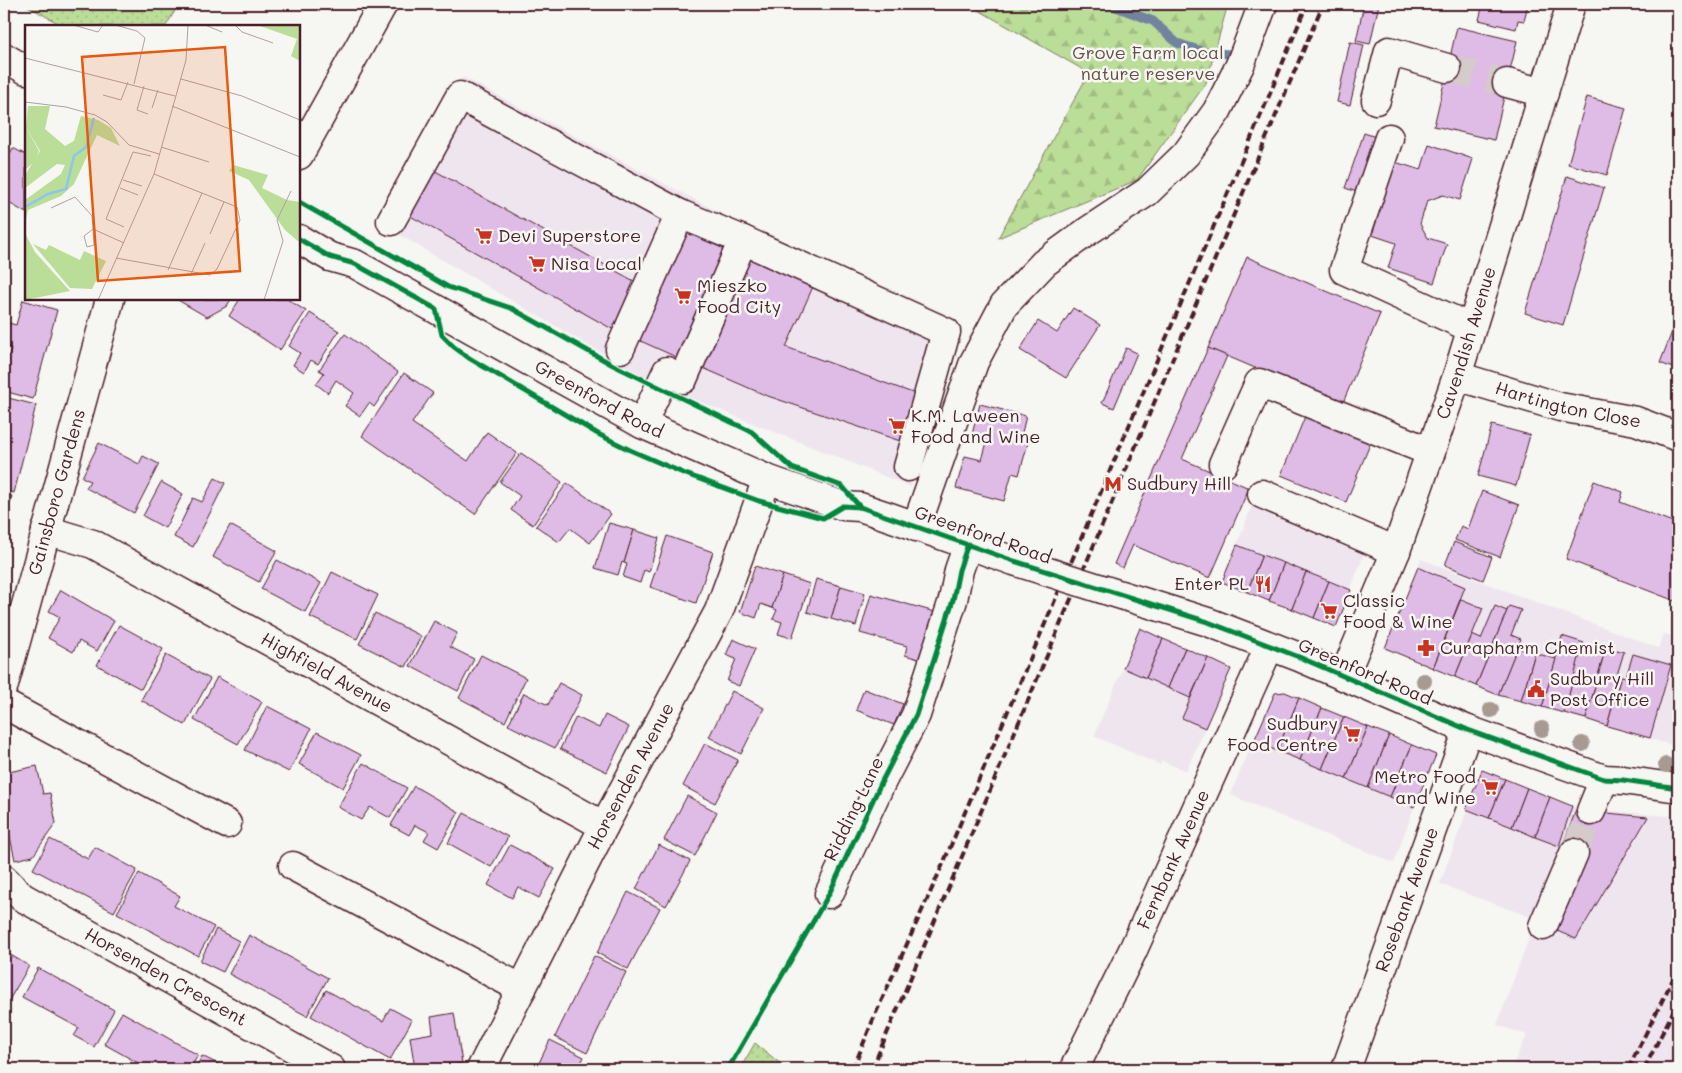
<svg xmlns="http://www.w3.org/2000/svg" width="1682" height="1073" viewBox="0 0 1682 1073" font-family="Mali,sans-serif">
  <defs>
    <pattern id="forest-firs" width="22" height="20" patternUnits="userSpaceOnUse" patternTransform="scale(1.25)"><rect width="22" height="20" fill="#badd97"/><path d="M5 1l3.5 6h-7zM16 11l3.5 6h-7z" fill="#a1bd82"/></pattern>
    <pattern id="park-dots" width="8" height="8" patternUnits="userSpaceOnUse" patternTransform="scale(1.25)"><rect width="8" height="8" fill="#badd97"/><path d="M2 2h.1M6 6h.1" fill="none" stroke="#a1bd82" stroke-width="1.8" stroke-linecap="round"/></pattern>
  </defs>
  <rect width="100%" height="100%" fill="#f6f6f2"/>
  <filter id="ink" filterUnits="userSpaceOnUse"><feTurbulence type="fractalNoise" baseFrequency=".02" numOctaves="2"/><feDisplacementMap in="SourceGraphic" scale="10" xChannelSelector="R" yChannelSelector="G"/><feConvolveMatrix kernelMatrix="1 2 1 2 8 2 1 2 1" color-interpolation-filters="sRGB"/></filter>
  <g filter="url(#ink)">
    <g fill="#efe5ee">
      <path d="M463 77 722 214 955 318 911 487 653 383 374 220Z"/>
      <path d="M1254 501 1366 549 1336 627 1222 582Z"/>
      <path d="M1421 559 1658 648 1664 634 1678 637V747L1498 695 1385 648Z"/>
      <path d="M1140 628 1231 669 1186 771 1162 761 1160 765 1094 736Z"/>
      <path d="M1285 692 1436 755 1414 807 1394 863 1230 795 1275 693Z"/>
      <path d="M1482 770 1577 808 1678 817V1069H1511L1527 1035 1497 1025 1536 919 1440 884Z"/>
    </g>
    <path fill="url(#forest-firs)" stroke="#827e61" d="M968 4H1228L1206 83 1137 180 998 238 1089 73Z"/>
    <g fill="url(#park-dots)" stroke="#827e61">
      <path d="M24 4H179L166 26H63Z"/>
      <path d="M755 1043 787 1069H740Z"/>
    </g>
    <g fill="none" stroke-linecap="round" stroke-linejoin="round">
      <path stroke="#72839f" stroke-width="9" d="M1108 4 1153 21 1177 43 1205 52 1229 54"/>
    </g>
    <g fill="#dfbce6" stroke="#4a1f2b">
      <path d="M1364 4H1379L1370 44 1356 41Z"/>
      <path d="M1483 4H1528L1524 21 1518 20 1516 29 1479 20Z"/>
      <path d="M1457 27 1517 41 1494 140 1434 126Z"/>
      <path d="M1350 42 1364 45 1350 105 1337 102Z"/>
      <path d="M1587 97 1626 108 1607 175 1568 164Z"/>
      <path d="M1364 133 1376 137 1357 192 1345 188Z"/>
      <path d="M1429 144 1473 159 1460 200 1443 195 1427 201 1420 224 1428 238 1447 244 1434 283 1388 268 1396 243 1372 235 1395 162 1421 170Z"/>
      <path d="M13 148 26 155V213L4 200V165Z"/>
      <path d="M430 168 643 286 623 335 405 213Z"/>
      <path d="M1567 176 1604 188 1563 325 1525 313Z"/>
      <path d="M682 230 733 253 685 361 634 338Z"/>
      <path d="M745 249 816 280 786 347 921 396 906 443 765 395 694 364Z"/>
      <path d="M1247 257 1380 314 1342 405 1208 348Z"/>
      <path d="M176 299H231L227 306 207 317Z"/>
      <path d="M240 299H287L306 311 280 350 229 316Z"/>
      <path d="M23 300 57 310 33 399 4 391V368L5 369 11 348 4 346V326L5 322 16 325Z"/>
      <path d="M1073 308 1100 325 1066 378 1020 350 1038 321 1057 333Z"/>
      <path d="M310 313 339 331 318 364 311 360 304 372 293 365 300 353 289 346Z"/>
      <path d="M1678 316V370L1660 363Z"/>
      <path d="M345 334 398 372 374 407 369 403 360 416 345 406 354 393 336 380 328 393 316 384 324 373 319 370Z"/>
      <path d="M1126 348 1137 353 1114 408 1102 403Z"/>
      <path d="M1208 348 1227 356 1182 459 1249 488 1210 578 1133 545 1123 568 1114 564Z"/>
      <path d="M404 373 433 393 412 423 468 461 487 432 517 453 475 514 362 436Z"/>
      <path d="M4 397 36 405 14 493 4 490Z"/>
      <path d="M980 404 1026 416 1020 441 1028 443 1019 475 1012 473 1004 501 956 488 965 456 982 460 987 442 971 438Z"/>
      <path d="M1306 414 1371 442 1346 502 1281 475Z"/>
      <path d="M1492 425 1530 435 1516 486 1478 476Z"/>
      <path d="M99 443 139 464 143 456 159 464 134 513 86 488 90 481 82 477Z"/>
      <path d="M521 453 562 482 533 525 511 510 520 496 500 482Z"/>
      <path d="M215 478 225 483 193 547 174 537 193 498 202 502Z"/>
      <path d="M1594 481 1623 492 1620 502 1678 524V602L1566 559Z"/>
      <path d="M161 482 183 494 165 528 143 516Z"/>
      <path d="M567 483 611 514 590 543 570 528 559 542 536 526Z"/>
      <path d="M1482 491 1519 505 1500 557 1455 540 1461 526 1468 529Z"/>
      <path d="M4 494 12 496 4 525Z"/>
      <path d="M609 523 634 530 624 563 622 562 618 575 595 568Z"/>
      <path d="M230 525 277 551 259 582 213 557Z"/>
      <path d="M634 530 659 538 649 572 644 570 640 583 623 577 627 564 624 563Z"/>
      <path d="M667 536 713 552 696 603 650 587Z"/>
      <path d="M1454 542 1492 557 1483 580 1445 565Z"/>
      <path d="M1237 545 1262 555 1247 592 1222 582Z"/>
      <path d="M1262 555 1284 563 1269 601 1247 592Z"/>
      <path d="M277 560 321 583 305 612 261 589Z"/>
      <path d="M1284 563 1306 572 1292 609 1269 601Z"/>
      <path d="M755 566 783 575 772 608 761 604 756 618 740 612Z"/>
      <path d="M1418 567 1465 587 1433 668 1385 648Z"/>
      <path d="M332 572 378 595 357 639 310 617Z"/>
      <path d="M1306 572 1329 581 1314 618 1292 609Z"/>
      <path d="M783 575 810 584 792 638 778 634 782 622 773 619 777 610 772 608Z"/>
      <path d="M816 579 841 586 831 619 807 612Z"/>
      <path d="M1329 581 1351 590 1336 627 1314 618Z"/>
      <path d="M841 586 865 593 856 626 831 619Z"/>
      <path d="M61 590 114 621 97 651 79 641 73 652 48 638 60 617 49 611Z"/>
      <path d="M871 594 935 612 922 660 905 655 907 646 860 633Z"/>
      <path d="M1461 599 1483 608 1455 677 1433 668Z"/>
      <path d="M1495 606 1507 611 1476 686 1455 677 1472 635 1481 639Z"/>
      <path d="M1509 606 1521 610 1511 635 1521 639 1498 695 1476 686Z"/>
      <path d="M375 613 421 636 406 667 359 644Z"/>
      <path d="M434 621 457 633 450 647 474 659 458 691 410 666Z"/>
      <path d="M119 625 163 649 141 689 97 665Z"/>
      <path d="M1140 628 1163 639 1146 678 1123 668Z"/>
      <path d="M1562 636 1584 643 1564 713 1542 707Z"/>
      <path d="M733 639 755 649 739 686 727 681 736 659 726 655Z"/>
      <path d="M1163 639 1185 648 1168 688 1146 678Z"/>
      <path d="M1597 644 1606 647 1586 719 1564 713 1582 647 1595 651Z"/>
      <path d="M1606 647 1624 652 1617 675 1621 676 1607 726 1586 719Z"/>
      <path d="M1185 648 1208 658 1190 698 1168 688Z"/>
      <path d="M1517 648 1535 653 1521 701 1498 695Z"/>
      <path d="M1535 653 1556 659 1542 707 1521 701Z"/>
      <path d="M1633 654 1671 665 1650 738 1607 726 1621 676 1626 677Z"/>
      <path d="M166 655 210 679 185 725 141 700Z"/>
      <path d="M481 655 526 678 505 722 459 698Z"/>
      <path d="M1208 658 1231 669 1205 728 1182 718Z"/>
      <path d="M217 677 262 702 238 744 194 720Z"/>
      <path d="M559 683 582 695 555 748 508 725 524 693 548 705Z"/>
      <path d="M864 689 903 704 894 725 856 710Z"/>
      <path d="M732 691 764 708 741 754 709 737Z"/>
      <path d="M1285 692 1299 698 1277 751 1254 741 1275 693Z"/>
      <path d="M1299 698 1322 708 1300 760 1277 751Z"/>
      <path d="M267 706 311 729 289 772 245 750Z"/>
      <path d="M1322 708 1344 717 1322 769 1300 760Z"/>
      <path d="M605 715 629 727 607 772 560 749 576 717 599 728Z"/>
      <path d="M1344 717 1368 727 1346 779 1322 769Z"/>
      <path d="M1368 727 1389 735 1368 788 1346 779Z"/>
      <path d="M317 732 361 755 343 788 299 764Z"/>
      <path d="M1389 735 1412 745 1390 797 1368 788Z"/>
      <path d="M705 743 738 760 715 803 683 786Z"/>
      <path d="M1412 745 1436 755 1414 807 1390 797Z"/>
      <path d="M363 763 407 788 390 818 370 807 361 820 338 807Z"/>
      <path d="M37 766 43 794 50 793 56 823 33 856 15 860 4 809V794L8 793 4 773Z"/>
      <path d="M1482 770 1505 779 1489 818 1466 809Z"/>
      <path d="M1505 779 1527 788 1512 827 1489 818Z"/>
      <path d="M414 786 459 812 438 848 424 840 429 832 415 825 409 835 391 825Z"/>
      <path d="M1527 788 1550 797 1535 837 1512 827Z"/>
      <path d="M687 796 717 812 695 856 664 840Z"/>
      <path d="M1550 797 1572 806 1559 846 1535 837Z"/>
      <path d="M1576 810 1648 817 1576 939 1557 931 1585 858 1562 847Z"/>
      <path d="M464 813 508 837 491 867 448 843Z"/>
      <path d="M50 839 88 859 95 847 137 870 114 912 33 869Z"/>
      <path d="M510 845 555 869 539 898 518 887 512 898 488 885Z"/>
      <path d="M659 845 690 861 666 906 636 889Z"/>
      <path d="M139 873 180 896 174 906 214 927 198 956 117 913Z"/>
      <path d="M628 892 660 908 628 969 597 953Z"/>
      <path d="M216 929 239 941 223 972 200 961Z"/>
      <path d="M249 935 328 978 307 1016 229 974Z"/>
      <path d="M4 951 29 966 5 1007 4 1006Z"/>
      <path d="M594 956 626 972 587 1053 555 1037Z"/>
      <path d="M38 968 114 1010 94 1047 74 1036 79 1028 22 997Z"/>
      <path d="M326 990 383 1021 390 1008 412 1020 390 1060 311 1016Z"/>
      <path d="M122 1012 198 1055 190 1069H149L104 1044Z"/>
      <path d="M454 1013 462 1063 426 1069H415L410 1037 433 1033 431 1017Z"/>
      <path d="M550 1040 584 1057 578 1069H536Z"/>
      <path d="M202 1056 228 1069H195Z"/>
    </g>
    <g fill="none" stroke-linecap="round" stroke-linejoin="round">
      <g stroke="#d4cbca" stroke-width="28" stroke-dasharray="28 14" stroke-linecap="butt">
        <path d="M1447 68 1507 83"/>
        <path d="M1574 853 1591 811"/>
      </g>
      <g stroke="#4a1f2b" stroke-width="31">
        <g id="minor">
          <path d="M1507 83 1544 93"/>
          <path d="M1376 100 1389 51 1447 68"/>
          <path d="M1389 138 1344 270 1471 328"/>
          <path d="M299 155 383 4"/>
          <path d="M391 221 460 96 680 214 743 240 946 332 908 467"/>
          <path d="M620 349 680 214"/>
          <path id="s1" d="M1457 376 1560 407 1636 421 1678 437"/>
          <path d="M683 379 743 240"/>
          <path d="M642 424 667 371"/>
          <path d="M1223 464 1259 383 1431 452"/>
          <path d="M1262 494 1396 551"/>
          <path d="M916 527 974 362 1004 305 1044 263 1088 231 1147 192 1186 154 1217 111 1240 65 1263 4"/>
          <path id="s2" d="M46 530 93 544 604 826"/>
          <path id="s3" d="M1344 676 1396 551 1457 376 1571 4"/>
          <path id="s4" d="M4 685 110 299"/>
          <path d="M4 704 227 824"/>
          <path d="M1591 811 1604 779"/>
          <path d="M293 866 522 989"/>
          <path id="s5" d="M4 879 22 897 331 1069"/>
          <path d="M829 894 881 783 916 715 953 600 959 570 968 544"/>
          <path d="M1543 926 1574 853"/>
          <path id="s6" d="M481 1069 604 826 719 611 767 479"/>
          <path id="s7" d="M1074 1069 1133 950 1269 647"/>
          <path id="s8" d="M1346 1069 1468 730"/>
        </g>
      </g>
      <g stroke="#4a1f2b" stroke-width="31">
        <g id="major">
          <path d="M4 57 26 70"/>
          <path id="s9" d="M299 239 330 257 355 264 642 424 767 479 843 506 860 507 890 517 1014 561"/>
          <path d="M1105 590 1208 622 1299 657 1468 730 1604 779 1623 780 1678 788"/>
        </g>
      </g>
      <use href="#minor" stroke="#f6f6f2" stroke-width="28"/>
      <use href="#major" stroke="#f6f6f2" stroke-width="28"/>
      <g stroke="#4a1f2b" stroke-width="4" stroke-dasharray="8 4" stroke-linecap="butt">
        <path d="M853 1069 875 1015 943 864 1269 96 1307 4"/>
        <path d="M872 1069 1323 4"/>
        <path d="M1628 1069 1678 969"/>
        <path d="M1644 1069 1678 1002"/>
      </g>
      <g stroke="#4a1f2b" stroke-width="31" stroke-linecap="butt">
        <path id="major-bridge" d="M1014 561 1105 590"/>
      </g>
      <use href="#major-bridge" stroke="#f6f6f2" stroke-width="28"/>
      <g stroke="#f6f6f2" stroke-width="8">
        <g id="cycleway">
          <path d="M299 202 448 287 511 308 613 365 752 432 792 468 842 486 860 507"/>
          <path d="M299 239 330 257 355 264 436 309 442 335 454 347 469 358 598 434 630 450 683 473 759 501 823 518 843 506 860 507 1014 561 1208 622 1299 657 1468 730 1604 779 1623 780 1678 788"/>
          <path d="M728 1069 829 894 881 783 916 715 953 600 959 570 968 544"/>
        </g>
      </g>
      <use href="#cycleway" stroke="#00873e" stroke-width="5"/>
    </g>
    <g fill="#a79a93">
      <circle cx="1424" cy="681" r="8"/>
      <circle cx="1491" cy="710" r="8"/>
      <circle cx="1542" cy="729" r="8"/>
      <circle cx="1582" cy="744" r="8"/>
      <circle cx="1666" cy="765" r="8"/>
    </g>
  </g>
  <defs>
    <g id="supermarket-bare" transform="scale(1.35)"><path d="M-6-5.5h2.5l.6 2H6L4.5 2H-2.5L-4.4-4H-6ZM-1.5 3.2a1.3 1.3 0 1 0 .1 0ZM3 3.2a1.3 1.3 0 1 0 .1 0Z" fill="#c8321e" stroke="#f6f6f2" stroke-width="2.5" paint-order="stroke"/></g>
    <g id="metro-bare" transform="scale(1.35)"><path d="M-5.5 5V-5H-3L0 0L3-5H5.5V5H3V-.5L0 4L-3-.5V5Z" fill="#c8321e" stroke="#f6f6f2" stroke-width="2.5" paint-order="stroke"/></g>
    <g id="restaurant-bare" transform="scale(1.35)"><path d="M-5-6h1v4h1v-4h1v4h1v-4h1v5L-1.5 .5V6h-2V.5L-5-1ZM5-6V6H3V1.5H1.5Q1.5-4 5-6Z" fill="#c8321e" stroke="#f6f6f2" stroke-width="2.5" paint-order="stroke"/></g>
    <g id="pharmacy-bare" transform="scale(1.35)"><path d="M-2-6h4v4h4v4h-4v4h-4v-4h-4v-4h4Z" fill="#c8321e" stroke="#f6f6f2" stroke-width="2.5" paint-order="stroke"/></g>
    <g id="civic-bare" transform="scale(1.35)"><path d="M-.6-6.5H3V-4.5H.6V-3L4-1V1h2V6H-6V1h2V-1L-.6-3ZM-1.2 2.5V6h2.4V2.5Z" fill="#c8321e" stroke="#f6f6f2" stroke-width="2.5" paint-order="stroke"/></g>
  </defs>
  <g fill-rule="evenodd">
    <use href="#supermarket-bare" x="484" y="236"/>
    <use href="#supermarket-bare" x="537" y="264"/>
    <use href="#supermarket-bare" x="683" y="296"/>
    <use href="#supermarket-bare" x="897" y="426"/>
    <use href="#metro-bare" x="1113" y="484"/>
    <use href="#restaurant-bare" x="1263" y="584"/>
    <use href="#supermarket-bare" x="1329" y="611"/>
    <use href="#pharmacy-bare" x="1426" y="648"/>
    <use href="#civic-bare" x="1536" y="689"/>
    <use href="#supermarket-bare" x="1352" y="734"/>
    <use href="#supermarket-bare" x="1490" y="787"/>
  </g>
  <g text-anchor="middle" stroke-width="5" stroke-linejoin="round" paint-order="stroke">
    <g font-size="18" fill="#664e46" stroke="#f6f6f2">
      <text x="1148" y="59">Grove Farm local<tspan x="1148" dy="21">nature reserve</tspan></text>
    </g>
    <g font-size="18" fill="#4a1f2b" stroke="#f6f6f2" text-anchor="start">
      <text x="498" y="242">Devi Superstore</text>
      <text x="551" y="270">Nisa Local</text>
      <text x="697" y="292">Mieszko<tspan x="697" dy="21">Food City</tspan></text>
      <text x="911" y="422">K.M. Laween<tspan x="911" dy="21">Food and Wine</tspan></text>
      <text x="1127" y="490">Sudbury Hill</text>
      <text x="1249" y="590" text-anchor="end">Enter PL</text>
      <text x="1343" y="607">Classic<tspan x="1343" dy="21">Food &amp; Wine</tspan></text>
      <text x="1440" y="654">Curapharm Chemist</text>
      <text x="1550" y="685">Sudbury Hill<tspan x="1550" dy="21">Post Office</tspan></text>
      <text x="1338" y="730" text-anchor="end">Sudbury<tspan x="1338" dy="21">Food Centre</tspan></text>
      <text x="1476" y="783" text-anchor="end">Metro Food<tspan x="1476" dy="21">and Wine</tspan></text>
    </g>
    <g font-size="18" fill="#4a1f2b" stroke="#f6f6f2">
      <text dy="6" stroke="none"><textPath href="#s3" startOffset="355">Cavendish Avenue</textPath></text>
      <text dy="6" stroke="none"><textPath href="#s9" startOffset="341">Greenford Road</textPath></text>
      <text dy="6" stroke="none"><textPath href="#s1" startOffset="115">Hartington Close</textPath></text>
      <text dy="6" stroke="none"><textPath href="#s4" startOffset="200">Gainsboro Gardens</textPath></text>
      <text transform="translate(983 535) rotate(19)" y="6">Greenford Road</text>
      <text transform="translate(1365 672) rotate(23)" y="6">Greenford Road</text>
      <text dy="6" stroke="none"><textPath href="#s2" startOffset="316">Highfield Avenue</textPath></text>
      <text dy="6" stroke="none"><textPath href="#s6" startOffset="329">Horsenden Avenue</textPath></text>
      <text transform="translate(854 809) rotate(-64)" y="6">Ridding Lane</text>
      <text dy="6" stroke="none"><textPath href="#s7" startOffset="232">Fernbank Avenue</textPath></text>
      <text dy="6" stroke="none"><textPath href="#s8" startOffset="180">Rosebank Avenue</textPath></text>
      <text dy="6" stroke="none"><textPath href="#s5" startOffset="190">Horsenden Crescent</textPath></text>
    </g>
  </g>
  <g transform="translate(25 25)">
    <rect width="275" height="275" fill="#f6f6f2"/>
    <path d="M3 81H25L20 104 40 121 49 116 56 91 73 95 86 103 95 121 72 110 49 159 36 171 3 185 0 200V175L36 149 40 140 32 139 0 163V150L15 126 1 102ZM0 208 10 227 45 266 0 275Z" fill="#badd97"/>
    <path d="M232 0H275V36L266 31 272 14ZM0 100 14 126 10 136 0 145ZM208 140 243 150 237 163 262 175 275 177V218L260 205 224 155 204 146ZM8 219 21 225 24 220 55 235 59 226 81 236 67 264 45 263Z" fill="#badd97"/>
    <path fill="none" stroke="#8dc6ec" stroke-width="2.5" d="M0 182 23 169 41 164 49 131 61 122 69 93"/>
    <path fill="none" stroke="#b1a0a2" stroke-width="1" d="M48 0 73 7 78 0M90 0 112 6 120 13 109 59M180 0 197 7M210 0 217 7 248 18M0 33 150 71M156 54 217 71 275 95M119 61 112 85 123 89M78 70 96 75 103 57M0 77 41 82 70 90 82 97 104 120 134 129M147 81 275 132M127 83 133 65M136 122 184 137M98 155 117 161M95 163 113 170M26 183 50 172 67 191 68 204 99 218M99 202 81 194 108 127 126 131M68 204 69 220 62 222 59 211ZM185 209 199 177M91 233 185 250 192 244 215 195 212 182 129 149M143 245 177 168M166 249 180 218M36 275H70M73 275 129 149 161 35 163 0M239 275 258 216 252 195 266 166"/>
    <path fill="#e8590c" fill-opacity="0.15" stroke="#e8590c" stroke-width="2.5" d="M200 22 215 246 73 256 57 32Z"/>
    <rect width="275" height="275" fill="none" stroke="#4a1f2b" stroke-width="2.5"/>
  </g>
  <rect width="1682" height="1073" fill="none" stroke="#f6f6f2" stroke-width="20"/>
  <rect x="10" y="10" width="1662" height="1053" fill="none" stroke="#4a1f2b" stroke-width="2" filter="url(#ink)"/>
</svg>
